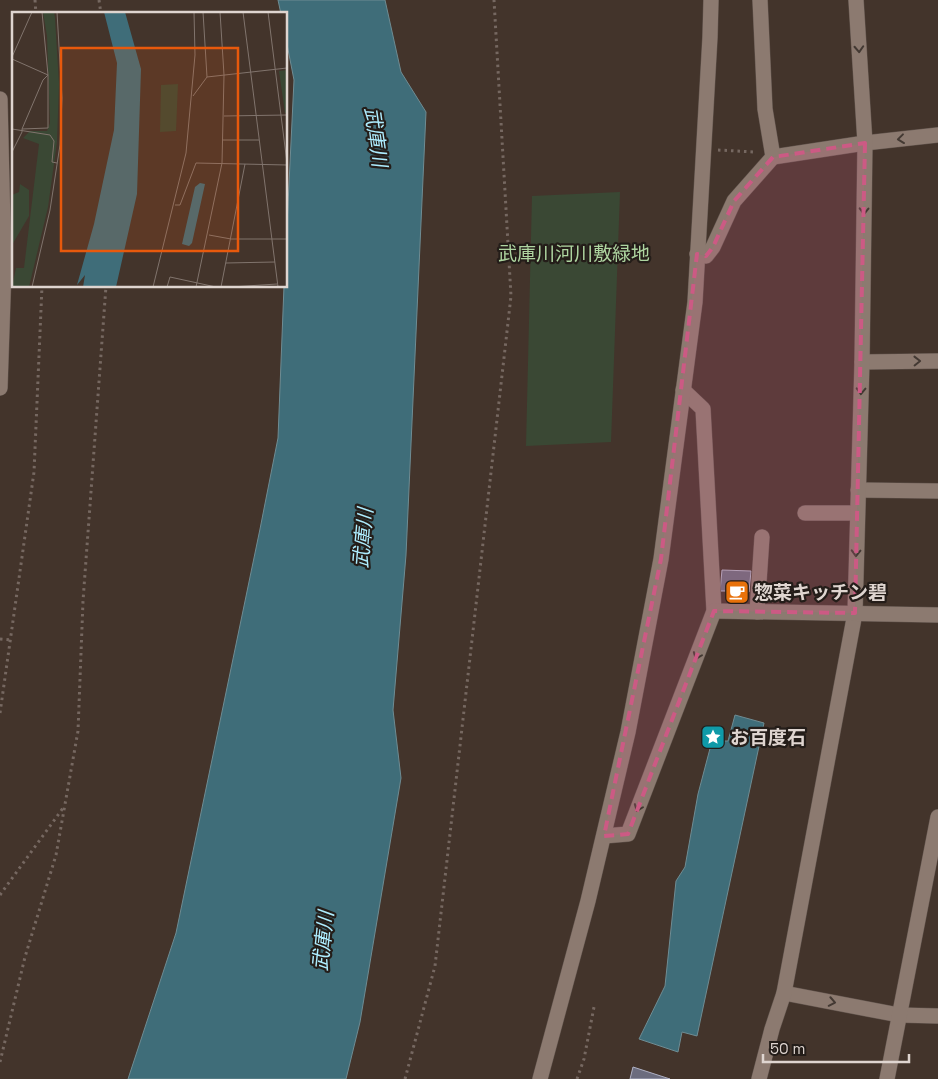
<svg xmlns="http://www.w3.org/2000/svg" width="938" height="1079" viewBox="0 0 938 1079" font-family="'Space Grotesk','Noto Sans JP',sans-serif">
  <rect width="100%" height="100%" fill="#43342b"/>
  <path fill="#3a4834" d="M620 192 611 442 526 446 532 196Z"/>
  <g fill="#3f6d79" stroke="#6f8c93">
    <path d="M278 0H385L401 72 426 112 406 555 393 710 401 778 360 1022 346 1079H128L176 933 260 529 278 438 284 286H286V246L294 80 286 39V14H281Z"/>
    <path d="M735 715 764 723 697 1036 682 1032 678 1052 639 1039 665 986 676 881 685 867 698 794 712 741H728Z"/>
  </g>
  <g fill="#6b6c7e" stroke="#afb1c4">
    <path d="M722 570 751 571 749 592 745 593V598H729V591H720Z"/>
    <path d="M633 1067 670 1079H630Z"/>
  </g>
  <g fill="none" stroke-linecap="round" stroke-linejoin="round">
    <g stroke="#60534c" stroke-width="16">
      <g id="street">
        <path d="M760 0 765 109 773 157 865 143 938 135"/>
        <path d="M697 254 706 256 713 247 734 201 773 157"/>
        <path d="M862 362 938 361"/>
        <path d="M858 490 938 491"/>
        <path d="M805 513H857"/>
        <path d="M757 612 762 537"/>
        <path d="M604 836 628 834 714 611 703 409 683 390"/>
        <path d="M784 993 899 1015 938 1016"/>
        <path d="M540 1079 588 901 628 732 661 559 695 302 710 37 711 0"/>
        <path d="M759 1079 772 1029 784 993 855 613 862 362 865 143 856 0"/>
        <path d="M887 1079 938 817"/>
      </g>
    </g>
    <g stroke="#60534c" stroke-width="16">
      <g id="secondary">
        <path d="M0 99 4 268 0 388"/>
        <path d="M714 611 938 615"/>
      </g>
    </g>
    <g stroke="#766861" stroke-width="3" stroke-dasharray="2.5 4" stroke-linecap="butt">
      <path d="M35 0 36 14"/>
      <path d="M99 0 101 14"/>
      <path d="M718 150 755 152"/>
      <path d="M0 639 11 640"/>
      <path d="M0 713 34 472 42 286"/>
      <path d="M0 895 63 808"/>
      <path d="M0 1062 25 957 56 855 78 731 83 601 106 286"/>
      <path d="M405 1079 435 966 511 296 494 0"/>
      <path d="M577 1079 584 1059 594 1007"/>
    </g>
    <use href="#street" stroke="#8c7a70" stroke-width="15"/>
    <use href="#secondary" stroke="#8c7a70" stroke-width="15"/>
  </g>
  <defs><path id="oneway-chevron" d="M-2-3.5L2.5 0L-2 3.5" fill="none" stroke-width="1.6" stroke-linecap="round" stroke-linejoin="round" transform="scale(1.25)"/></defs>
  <g stroke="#433933">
    <use href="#oneway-chevron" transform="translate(859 49) rotate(87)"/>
    <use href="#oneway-chevron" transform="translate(901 139) rotate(173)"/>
    <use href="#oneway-chevron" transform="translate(864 211) rotate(91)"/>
    <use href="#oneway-chevron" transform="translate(917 361) rotate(-1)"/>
    <use href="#oneway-chevron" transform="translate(861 391) rotate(92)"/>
    <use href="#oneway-chevron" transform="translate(856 553) rotate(92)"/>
    <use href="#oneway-chevron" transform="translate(697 656) rotate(111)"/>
    <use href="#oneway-chevron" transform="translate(638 808) rotate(111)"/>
    <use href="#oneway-chevron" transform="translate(832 1002) rotate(11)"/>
  </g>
  <path fill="#cc5a84" fill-opacity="0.2" stroke="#cc5a84" stroke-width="4" stroke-dasharray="10 6" stroke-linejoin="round" d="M865 143 855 613 714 611 628 834 604 836 661 559 697 254 706 256 713 247 734 201 773 157Z"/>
  <defs>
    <g id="cafe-square" transform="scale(1.25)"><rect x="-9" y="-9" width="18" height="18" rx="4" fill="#e8710a" stroke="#241d19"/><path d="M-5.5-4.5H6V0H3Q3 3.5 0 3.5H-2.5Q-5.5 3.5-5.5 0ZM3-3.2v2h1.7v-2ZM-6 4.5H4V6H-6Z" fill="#fff"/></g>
    <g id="sight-square" transform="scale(1.25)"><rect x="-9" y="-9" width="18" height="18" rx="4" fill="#0f9aa8" stroke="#241d19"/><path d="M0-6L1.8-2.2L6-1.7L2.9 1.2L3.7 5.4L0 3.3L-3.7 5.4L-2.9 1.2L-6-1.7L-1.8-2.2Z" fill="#fff"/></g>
  </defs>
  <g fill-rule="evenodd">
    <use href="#cafe-square" x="737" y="592"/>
    <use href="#sight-square" x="713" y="737"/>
  </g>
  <g text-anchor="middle" stroke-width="4.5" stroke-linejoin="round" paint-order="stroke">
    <g font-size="19" fill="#aed5a0" stroke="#241d19">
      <text x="574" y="260">武庫川河川敷緑地</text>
    </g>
    <g font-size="19" font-weight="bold" fill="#dfd5d0" stroke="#241d19" text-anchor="start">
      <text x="754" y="599">惣菜キッチン碧</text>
      <text x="730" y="744">お百度石</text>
    </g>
    <g font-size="20" font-style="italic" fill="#aeedff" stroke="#241d19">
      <text transform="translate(376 137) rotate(82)" y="7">武庫川</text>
      <text transform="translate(363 538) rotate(-85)" y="7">武庫川</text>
      <text transform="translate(323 941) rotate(-84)" y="7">武庫川</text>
    </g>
  </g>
  <g transform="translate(12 12)">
    <rect width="275" height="275" fill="#43342b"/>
    <path d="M31 0H42L43 6 47 72 45 130 36 195 17 275H0L4 256H12L27 132 11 126 18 119H35L38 111 35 24ZM275 58V101H273L267 59ZM166 72 164 119 148 120 149 73ZM8 172 17 178V204L0 233V183L7 180Z" fill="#3a4834"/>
    <path d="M92 0H113L129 57 125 182 104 275H71L73 263 65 273 82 212 102 118 105 51ZM188 171 193 172 180 231 177 234 170 232 183 175Z" fill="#3f6d79"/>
    <path fill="none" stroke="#81746d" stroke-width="1" d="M191 0 195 65 275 56M231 0 266 275M256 0 275 151M0 45 20 0M0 47 36 63 31 68 10 117M181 84 195 65M212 104 275 103M0 117 38 123 42 129 40 150 45 151M10 120V117L36 116V63L30 0M211 128H247M0 140 10 120M163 193H168L184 151 275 153M197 223 219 227H275M214 251 263 250M20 275 38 198 48 133 50 86 45 0M141 275 174 141 183 43 182 0M155 275 158 265 204 275M184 275 210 151 212 63 208 0M209 275 233 152M219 275 265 272"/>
    <path fill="#e8590c" fill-opacity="0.15" stroke="#e8590c" stroke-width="2.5" d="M49 36H226V239H49Z"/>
    <rect width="275" height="275" fill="none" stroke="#dfd5d0" stroke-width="2.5"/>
  </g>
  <path d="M763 1054v8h146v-8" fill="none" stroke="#dfd5d0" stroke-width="2.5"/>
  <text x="770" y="1054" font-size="15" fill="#dfd5d0" stroke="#241d19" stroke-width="4" paint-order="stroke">50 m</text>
</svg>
